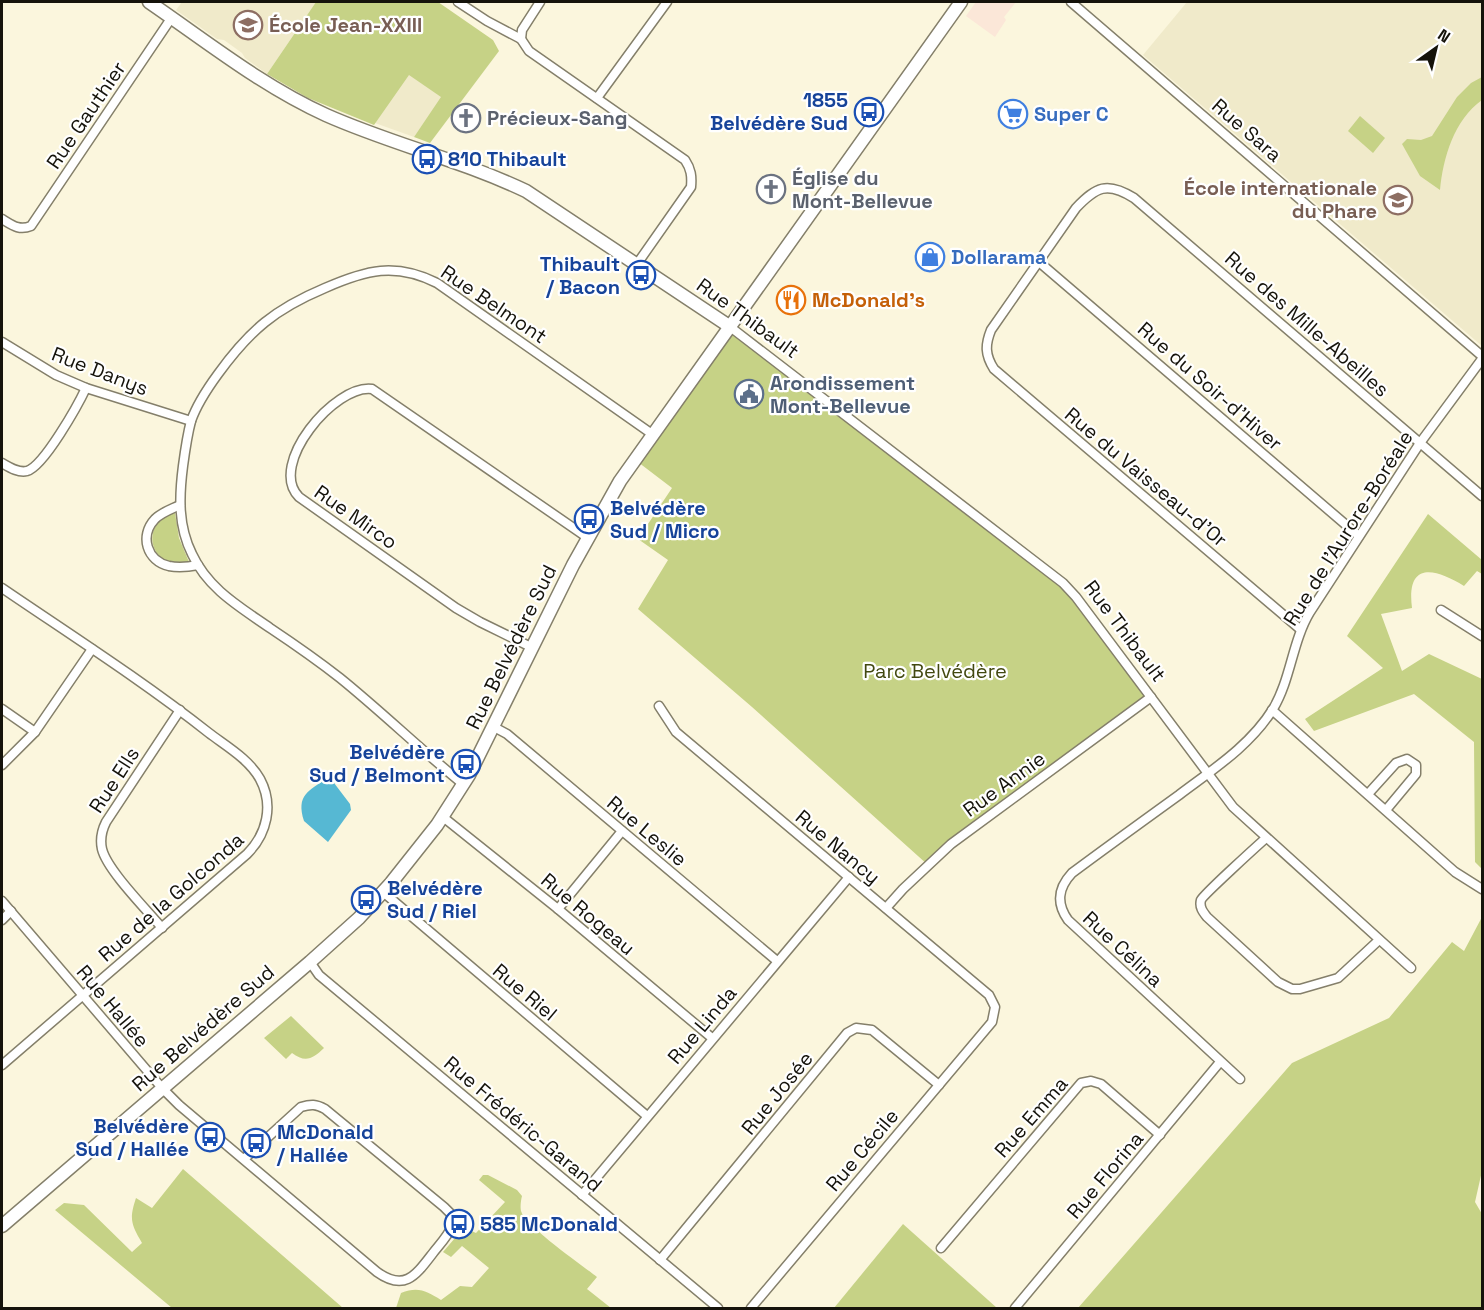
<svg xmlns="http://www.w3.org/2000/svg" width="1484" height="1310" viewBox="0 0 1484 1310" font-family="'Space Grotesk',sans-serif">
  <rect width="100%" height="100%" fill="#fbf6dd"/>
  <path fill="#fbe7d8" d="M976 2H1016L1004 17 1006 20 995 37 966 16Z"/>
  <g fill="#f0eaca">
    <path d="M182 2H316L267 74 245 58 242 53 224 40 217 39 176 10Z"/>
    <path d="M1187 2H1482V346L1143 55Z"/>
    <path d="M426 48 460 71 414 137 375 123Z"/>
  </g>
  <g fill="#c6d286">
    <path d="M316 2H438L493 40 499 51 430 143 414 137 441 97 409 75 374 125 308 98 267 74Z"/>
    <path d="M1482 77V100C1454 120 1443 158 1440 190L1420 176 1402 144 1407 139 1421 140 1432 136 1457 97 1471 83Z"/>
    <path d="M1360 116 1385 138 1373 153 1348 131Z"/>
    <path d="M729 326 1057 578 1151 697 928 865 752 707 638 609 668 560 638 539 672 488 634 459Z"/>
    <path d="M175 513 179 538 189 562C152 574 136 523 175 513Z"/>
    <path d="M1428 514 1482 560V574L1477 571 1464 586C1435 568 1406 561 1412 608L1381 614 1402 671 1429 654 1482 679V869L1475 862 1474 742 1414 694 1314 731 1305 719 1383 668 1347 636Z"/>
    <path d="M1482 917V1171L1475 1202 1482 1214V1308H1078L1292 1063 1389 1018 1452 942 1464 951Z"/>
    <path d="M291 1016 324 1048C313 1059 305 1063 292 1053L286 1059 264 1038Z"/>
    <path d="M183 1169 343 1308H172L55 1210 64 1203 84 1205 132 1252 142 1243C131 1224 129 1219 136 1198L152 1208Z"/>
    <path d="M483 1175H488L517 1190 522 1196C521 1200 520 1207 521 1211 525 1226 582 1265 597 1277L587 1289 611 1308H396L401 1293C418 1286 427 1291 441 1300L460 1286 472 1287 489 1268 462 1246 451 1257 443 1252 461 1231 467 1229 476 1233 505 1202 479 1180Z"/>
    <path d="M903 1224 997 1308H834Z"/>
  </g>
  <path fill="#56b8d3" d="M328 778 331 779 350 804 351 810 328 842 304 821C296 795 308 791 328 778Z"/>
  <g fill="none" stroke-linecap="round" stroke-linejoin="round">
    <g stroke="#847f6a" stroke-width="11">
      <g id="street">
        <path d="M458 2 487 21 521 39 529 51 685 160C691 169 692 176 691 187L637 264"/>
        <path d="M1071 2 1482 356"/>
        <path d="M521 39 522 30 540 2"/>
        <path d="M597 98 667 2"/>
        <path d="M2 219C12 225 19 231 31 226L172 17"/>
        <path d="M1039 262 1359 536"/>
        <path d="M729 326 1063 583 1076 597 1233 807 1411 968"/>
        <path d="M2 342 56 375 86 388 191 421"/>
        <path d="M2 463C9 467 18 473 27 471 44 466 78 405 86 388"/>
        <path d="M180 505C172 509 162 512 155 519 139 536 147 561 169 566 179 568 188 567 198 565"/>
        <path d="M2 588C71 635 143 681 209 733 226 746 249 759 260 779 274 805 267 834 247 854L2 1065"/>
        <path d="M1441 610 1482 636"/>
        <path d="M1300 629 994 369C985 355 985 345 991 330L1076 208C1096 187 1107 181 1134 198L1482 496"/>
        <path d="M533 648 480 622 456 608 299 497C267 465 335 384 372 389L588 538"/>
        <path d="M659 706 676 732 989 995 995 1007 992 1022 751 1308"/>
        <path d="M2 709 35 732"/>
        <path d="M1272 710 1455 872 1482 889"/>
        <path d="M494 727 507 734 777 961"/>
        <path d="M2 765 35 732 92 649"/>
        <path d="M463 784C421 750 382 712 340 678 317 660 294 644 270 628 240 607 208 589 192 554 178 526 179 497 183 466 185 451 187 436 191 421 197 404 207 389 218 374 250 330 275 309 325 288 366 270 395 262 437 283L652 434"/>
        <path d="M1368 794 1396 763 1407 759 1416 765V774L1386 810"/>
        <path d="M443 817 558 909 712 1038"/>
        <path d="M1266 838C1257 846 1203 895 1201 900 1199 907 1203 912 1207 917L1278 982 1292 989H1300L1338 978 1379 940"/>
        <path d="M383 892 647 1116"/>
        <path d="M2 901 162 1088 179 1105 377 1272C405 1292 416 1275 433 1253 440 1244 448 1236 452 1226L451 1214 444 1207 325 1109C316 1104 311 1104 301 1107L244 1159"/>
        <path d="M886 908 903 889 951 844 1151 697"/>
        <path d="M558 909 622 831"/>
        <path d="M2 920 11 911"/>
        <path d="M162 928C147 910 107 870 102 849 100 840 102 830 106 822L180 710"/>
        <path d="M310 962 319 975 718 1308"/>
        <path d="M1240 1079 1068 920C1056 903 1058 888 1072 873 1107 847 1143 821 1179 795 1212 770 1250 746 1273 709 1291 679 1292 642 1310 612L1420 443 1482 359"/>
        <path d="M582 1195 849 877"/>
        <path d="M941 1248 1081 1083 1091 1081 1101 1084 1160 1135"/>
        <path d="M660 1260 847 1033 856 1028 872 1030 939 1085"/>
        <path d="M1015 1308 1220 1062"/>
      </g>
    </g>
    <g stroke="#847f6a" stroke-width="15">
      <g id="secondary">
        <path d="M149 2C206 41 262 86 326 115 391 144 461 160 526 191L729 326"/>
        <path d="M2 1226 310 962 359 918 391 883 437 825 469 775 573 565 620 481 961 2"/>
      </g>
    </g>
    <use href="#street" stroke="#fff" stroke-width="8"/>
    <use href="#secondary" stroke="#fff" stroke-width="12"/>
  </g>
  <defs>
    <g id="school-ring" transform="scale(1.5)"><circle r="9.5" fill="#fff" stroke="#8d6e63" stroke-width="1.5"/><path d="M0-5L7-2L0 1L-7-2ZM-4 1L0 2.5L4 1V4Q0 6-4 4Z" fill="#8d6e63"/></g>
    <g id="bus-ring" transform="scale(1.5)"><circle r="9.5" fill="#fff" stroke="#1a4fb4" stroke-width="1.5"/><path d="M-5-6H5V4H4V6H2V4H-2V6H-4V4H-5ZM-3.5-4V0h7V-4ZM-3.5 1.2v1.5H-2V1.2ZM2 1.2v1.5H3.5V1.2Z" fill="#1a4fb4"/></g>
    <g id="supermarket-ring" transform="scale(1.5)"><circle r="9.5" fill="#fff" stroke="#3f7fe0" stroke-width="1.5"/><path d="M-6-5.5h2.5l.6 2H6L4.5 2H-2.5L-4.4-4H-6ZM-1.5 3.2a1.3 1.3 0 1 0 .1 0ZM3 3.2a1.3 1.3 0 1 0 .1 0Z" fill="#3f7fe0"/></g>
    <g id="church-ring" transform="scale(1.5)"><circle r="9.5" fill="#fff" stroke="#6b7280" stroke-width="1.5"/><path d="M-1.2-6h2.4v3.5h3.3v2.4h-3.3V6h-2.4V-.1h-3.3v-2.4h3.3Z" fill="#6b7280"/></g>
    <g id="shop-ring" transform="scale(1.5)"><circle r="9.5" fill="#fff" stroke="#3f7fe0" stroke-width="1.5"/><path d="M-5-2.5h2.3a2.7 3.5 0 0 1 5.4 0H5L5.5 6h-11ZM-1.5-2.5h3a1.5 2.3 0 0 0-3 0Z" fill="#3f7fe0"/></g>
    <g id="restaurant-ring" transform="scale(1.5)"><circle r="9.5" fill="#fff" stroke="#e8710a" stroke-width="1.5"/><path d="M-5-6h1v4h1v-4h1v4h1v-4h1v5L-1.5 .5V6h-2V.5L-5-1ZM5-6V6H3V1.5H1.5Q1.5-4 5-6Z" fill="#e8710a"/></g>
    <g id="civic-ring" transform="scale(1.5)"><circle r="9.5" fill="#fff" stroke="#5c6f8a" stroke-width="1.5"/><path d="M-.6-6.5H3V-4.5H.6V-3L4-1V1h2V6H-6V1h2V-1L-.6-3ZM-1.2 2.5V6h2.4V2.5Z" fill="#5c6f8a"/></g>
  </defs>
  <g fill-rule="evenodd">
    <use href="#school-ring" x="248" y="25"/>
    <use href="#bus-ring" x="869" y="112"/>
    <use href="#supermarket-ring" x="1013" y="114"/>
    <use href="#church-ring" x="466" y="118"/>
    <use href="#bus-ring" x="427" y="159"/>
    <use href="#church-ring" x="771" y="189"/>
    <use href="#school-ring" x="1398" y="200"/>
    <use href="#shop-ring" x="930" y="257"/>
    <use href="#bus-ring" x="641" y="275"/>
    <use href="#restaurant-ring" x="791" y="300"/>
    <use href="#civic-ring" x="749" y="394"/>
    <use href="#bus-ring" x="589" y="519"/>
    <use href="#bus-ring" x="466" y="764"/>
    <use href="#bus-ring" x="366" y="900"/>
    <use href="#bus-ring" x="210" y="1137"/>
    <use href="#bus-ring" x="256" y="1143"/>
    <use href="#bus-ring" x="459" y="1224"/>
  </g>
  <g text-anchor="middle" stroke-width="4.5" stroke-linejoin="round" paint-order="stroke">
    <g font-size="20" font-weight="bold" fill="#785e54" stroke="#fff" text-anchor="start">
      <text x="269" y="32">École Jean-XXIII</text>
      <text x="1377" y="195" text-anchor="end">École internationale<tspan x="1377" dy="23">du Phare</tspan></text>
    </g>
    <g font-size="20" font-weight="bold" fill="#164399" stroke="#fff" text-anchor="start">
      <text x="848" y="107" text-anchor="end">1855<tspan x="848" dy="23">Belvédère Sud</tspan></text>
      <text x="448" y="166">810 Thibault</text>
      <text x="620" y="271" text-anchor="end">Thibault<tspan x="620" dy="23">/ Bacon</tspan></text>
      <text x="610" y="515">Belvédère<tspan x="610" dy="23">Sud / Micro</tspan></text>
      <text x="445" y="759" text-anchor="end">Belvédère<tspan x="445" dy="23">Sud / Belmont</tspan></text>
      <text x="387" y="895">Belvédère<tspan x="387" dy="23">Sud / Riel</tspan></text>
      <text x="189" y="1133" text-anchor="end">Belvédère<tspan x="189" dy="23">Sud / Hallée</tspan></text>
      <text x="277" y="1139">McDonald<tspan x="277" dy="23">/ Hallée</tspan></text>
      <text x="480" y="1231">585 McDonald</text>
    </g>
    <g font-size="20" font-weight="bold" fill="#366cbe" stroke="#fff" text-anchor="start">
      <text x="1034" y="121">Super C</text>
      <text x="951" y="264">Dollarama</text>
    </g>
    <g font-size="20" fill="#15130b" stroke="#fff">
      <text transform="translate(86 115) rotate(-56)" y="7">Rue Gauthier</text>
      <text transform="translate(1247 130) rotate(41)" y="7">Rue Sara</text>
      <text transform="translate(494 304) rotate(34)" y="7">Rue Belmont</text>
      <text transform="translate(748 318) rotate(36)" y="7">Rue Thibault</text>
      <text transform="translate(1307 324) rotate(41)" y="7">Rue des Mille-Abeilles</text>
      <text transform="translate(100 371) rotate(21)" y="7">Rue Danys</text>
      <text transform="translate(1210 386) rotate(41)" y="7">Rue du Soir-d'Hiver</text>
      <text transform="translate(1146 477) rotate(40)" y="7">Rue du Vaisseau-d'Or</text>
      <text transform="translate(356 517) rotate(35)" y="7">Rue Mirco</text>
      <text transform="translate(1348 528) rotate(-58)" y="7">Rue de l'Aurore-Boréale</text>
      <text transform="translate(1125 631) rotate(53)" y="7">Rue Thibault</text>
      <text transform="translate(511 647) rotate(-64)" y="7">Rue Belvédère Sud</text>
      <text transform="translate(114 780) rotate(-57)" y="7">Rue Ells</text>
      <text transform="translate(1004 784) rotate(-36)" y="7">Rue Annie</text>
      <text transform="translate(647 831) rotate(40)" y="7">Rue Leslie</text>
      <text transform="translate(838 847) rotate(40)" y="7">Rue Nancy</text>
      <text transform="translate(171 897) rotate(-41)" y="7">Rue de la Golconda</text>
      <text transform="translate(588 914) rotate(40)" y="7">Rue Rogeau</text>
      <text transform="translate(1123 949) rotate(43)" y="7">Rue Célina</text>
      <text transform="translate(525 992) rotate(40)" y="7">Rue Riel</text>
      <text transform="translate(113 1006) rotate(50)" y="7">Rue Hallée</text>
      <text transform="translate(702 1025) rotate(-50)" y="7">Rue Linda</text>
      <text transform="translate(203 1028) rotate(-41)" y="7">Rue Belvédère Sud</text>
      <text transform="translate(777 1093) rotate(-51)" y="7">Rue Josée</text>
      <text transform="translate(1031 1117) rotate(-49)" y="7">Rue Emma</text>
      <text transform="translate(523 1124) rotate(40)" y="7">Rue Frédéric-Garand</text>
      <text transform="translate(862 1150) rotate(-50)" y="7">Rue Cécile</text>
      <text transform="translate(1105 1175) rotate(-50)" y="7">Rue Florina</text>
    </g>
    <g font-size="20" font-weight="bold" fill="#5b616d" stroke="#fff" text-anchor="start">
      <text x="487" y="125">Précieux-Sang</text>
      <text x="792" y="185">Église du<tspan x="792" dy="23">Mont-Bellevue</tspan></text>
    </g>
    <g font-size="20" font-weight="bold" fill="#c56008" stroke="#fff" text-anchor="start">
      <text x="812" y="307">McDonald's</text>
    </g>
    <g font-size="20" font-weight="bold" fill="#4e5e75" stroke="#fff" text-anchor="start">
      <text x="770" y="390">Arondissement<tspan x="770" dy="23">Mont-Bellevue</tspan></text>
    </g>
    <g font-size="20" fill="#424810" stroke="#fff">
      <text x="935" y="678">Parc Belvédère</text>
    </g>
  </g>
  <rect width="1484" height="1310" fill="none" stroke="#15130b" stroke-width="6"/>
  <g transform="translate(1436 48) rotate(34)" stroke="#ffffff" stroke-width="4.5" paint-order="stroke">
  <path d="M0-4.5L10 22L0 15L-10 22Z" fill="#15130b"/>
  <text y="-9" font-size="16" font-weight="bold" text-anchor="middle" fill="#15130b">N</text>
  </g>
</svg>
